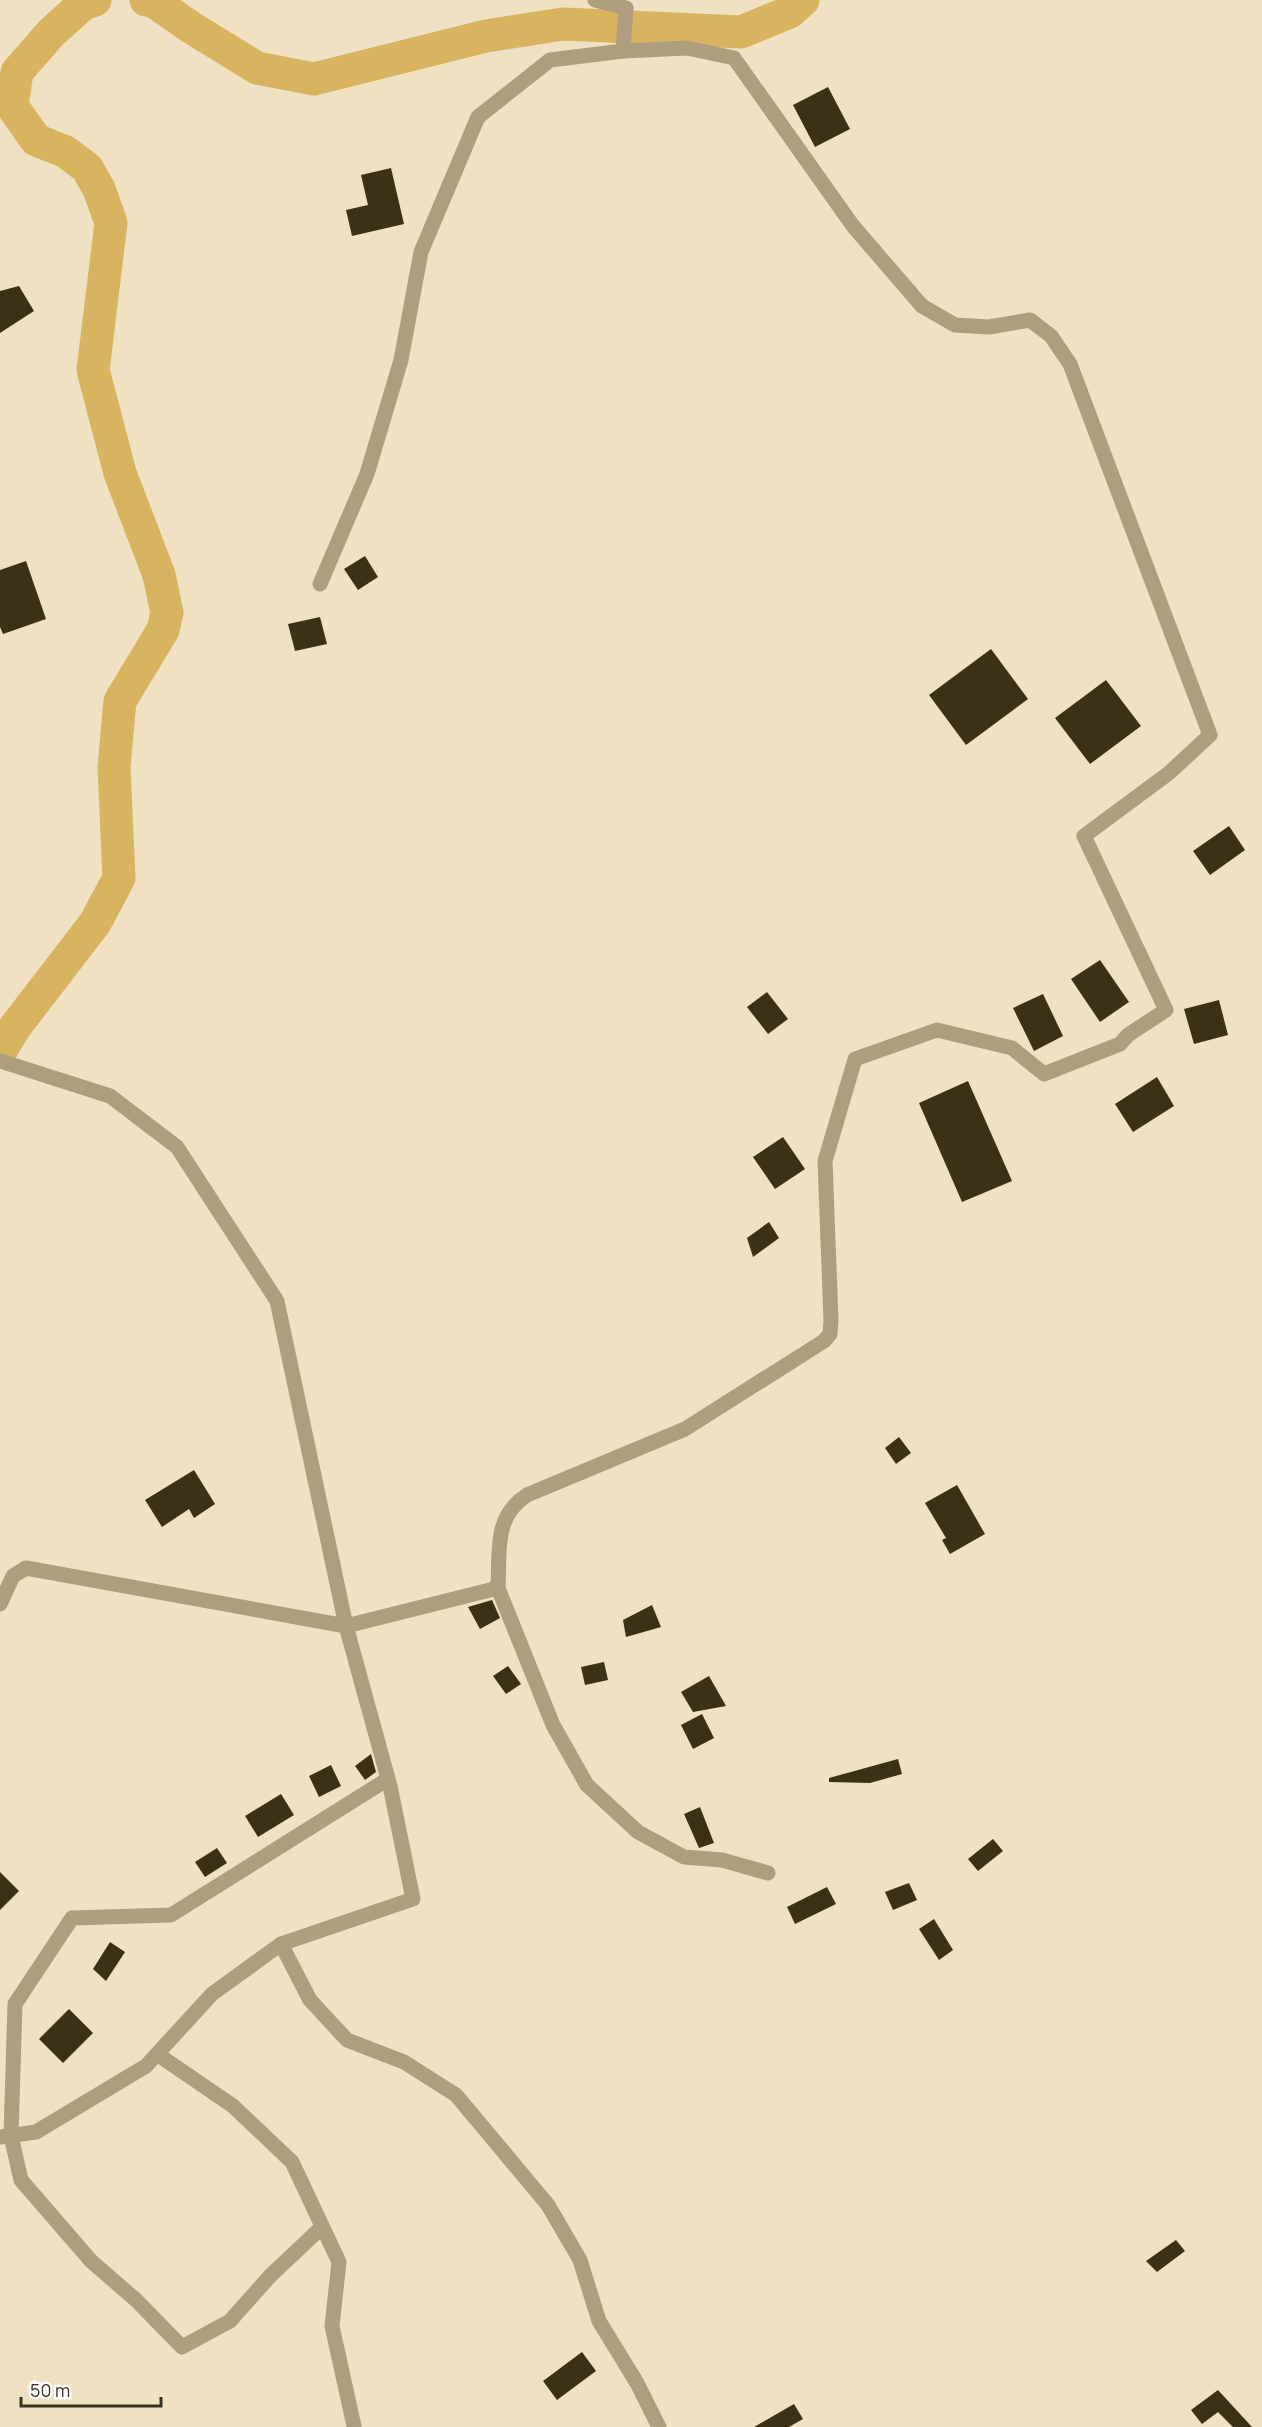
<svg xmlns="http://www.w3.org/2000/svg" width="1262" height="2427" viewBox="0 0 1262 2427" font-family="Manrope,sans-serif">
  <rect width="100%" height="100%" fill="#efe1c1"/>
  <g fill="none" stroke-linecap="round" stroke-linejoin="round">
    <g stroke="#d8b460" stroke-width="33">
      <path d="M146 0 153 1 192 28 257 68 314 79 486 36 563 24 741 32 790 12 803 0"/>
      <path d="M0 1052 15 1027 95 923 119 878 114 767 120 701 163 630 167 613 159 575 120 473 93 370 111 223 99 189 87 168 66 152 36 140 12 106 17 72 51 33 83 4 95 0"/>
    </g>
  </g>
  <g fill="#3d3115">
    <path d="M828 87 850 129 815 147 793 105Z"/>
    <path d="M391 168 404 224 352 236 346 210 368 205 361 175Z"/>
    <path d="M19 286 34 311 0 333V291Z"/>
    <path d="M365 556 378 577 358 590 344 569Z"/>
    <path d="M26 561 46 619 3 634 0 627V570Z"/>
    <path d="M320 617 327 644 295 651 288 624Z"/>
    <path d="M991 649 1028 699 966 745 929 695Z"/>
    <path d="M1106 680 1141 726 1090 764 1055 718Z"/>
    <path d="M1229 826 1245 850 1210 875 1193 851Z"/>
    <path d="M1100 960 1129 1002 1100 1022 1071 979Z"/>
    <path d="M767 992 788 1019 768 1034 747 1007Z"/>
    <path d="M1043 994 1063 1036 1034 1051 1013 1008Z"/>
    <path d="M1219 1000 1228 1035 1194 1044 1184 1009Z"/>
    <path d="M1157 1077 1174 1106 1133 1132 1115 1104Z"/>
    <path d="M968 1081 1012 1181 962 1202 919 1103Z"/>
    <path d="M783 1137 805 1169 775 1189 753 1157Z"/>
    <path d="M769 1222 779 1238 753 1257 747 1238Z"/>
    <path d="M899 1437 911 1453 896 1464 885 1448Z"/>
    <path d="M194 1470 215 1504 194 1518 189 1509 162 1527 145 1500Z"/>
    <path d="M957 1485 985 1534 950 1554 942 1540 946 1538 925 1503Z"/>
    <path d="M492 1600 500 1618 480 1629 468 1607Z"/>
    <path d="M652 1605 661 1627 626 1637 623 1620Z"/>
    <path d="M604 1662 608 1680 585 1685 581 1667Z"/>
    <path d="M508 1666 521 1684 506 1694 493 1676Z"/>
    <path d="M709 1676 726 1706 693 1712 681 1692Z"/>
    <path d="M702 1714 714 1738 693 1749 681 1725Z"/>
    <path d="M371 1754 376 1772 365 1780 355 1766Z"/>
    <path d="M898 1759 902 1774 870 1783 829 1782V1778Z"/>
    <path d="M331 1765 341 1786 319 1797 309 1776Z"/>
    <path d="M281 1794 294 1815 258 1837 245 1816Z"/>
    <path d="M700 1807 714 1843 699 1848 684 1814Z"/>
    <path d="M993 1839 1003 1851 978 1871 968 1859Z"/>
    <path d="M217 1848 227 1863 205 1877 195 1862Z"/>
    <path d="M0 1872 19 1891 0 1910Z"/>
    <path d="M909 1883 917 1900 893 1910 885 1892Z"/>
    <path d="M827 1887 836 1904 795 1924 787 1907Z"/>
    <path d="M934 1919 953 1950 939 1960 919 1929Z"/>
    <path d="M110 1942 125 1952 106 1981 93 1969Z"/>
    <path d="M69 2009 93 2033 63 2063 39 2039Z"/>
    <path d="M1176 2240 1185 2251 1157 2272 1146 2261Z"/>
    <path d="M582 2352 596 2371 557 2400 543 2381Z"/>
    <path d="M1218 2390 1252 2427H1233L1218 2412 1202 2424 1191 2410Z"/>
    <path d="M794 2404 803 2419 789 2427H754Z"/>
  </g>
  <g fill="none" stroke-linecap="round" stroke-linejoin="round">
    <g stroke="#ae9e7d" stroke-width="15">
      <path d="M320 584 367 474 401 360 421 252 478 117 550 60 623 51 626 8 595 0"/>
      <path d="M0 1061 110 1096 177 1147 277 1301 346 1626 390 1786 413 1899 281 1944 212 1994 146 2066 36 2132 0 2137"/>
      <path d="M498 1588C500 1552 493 1517 527 1495L685 1429 824 1341 830 1334 831 1320 825 1161 855 1059 937 1030 1012 1048 1044 1074 1120 1044 1128 1035 1166 1010 1084 836 1169 773 1210 735 1070 364 1051 336 1030 320 989 327 955 325 922 306 853 226 734 58 687 48 623 51"/>
      <path d="M0 1604 13 1576 26 1568 346 1626 498 1588 553 1725 587 1785 638 1832 684 1857 722 1860 768 1873"/>
      <path d="M281 1944 310 2000 347 2040 404 2062 456 2095 548 2205 580 2260 599 2321 637 2383 659 2427"/>
      <path d="M157 2054 233 2106 292 2162 339 2262 332 2326 354 2426"/>
      <path d="M322 2227 271 2275 230 2321 182 2347 136 2300 91 2261 21 2180 11 2136 15 2004 72 1918 171 1915 388 1779"/>
    </g>
  </g>
  <path d="M21 2397v9h140v-9" fill="none" stroke="#383225" stroke-width="3"/>
  <text x="30" y="2397" font-size="18" fill="#383225" stroke="#ffffff" stroke-width="4.5" paint-order="stroke">50 m</text>
</svg>
